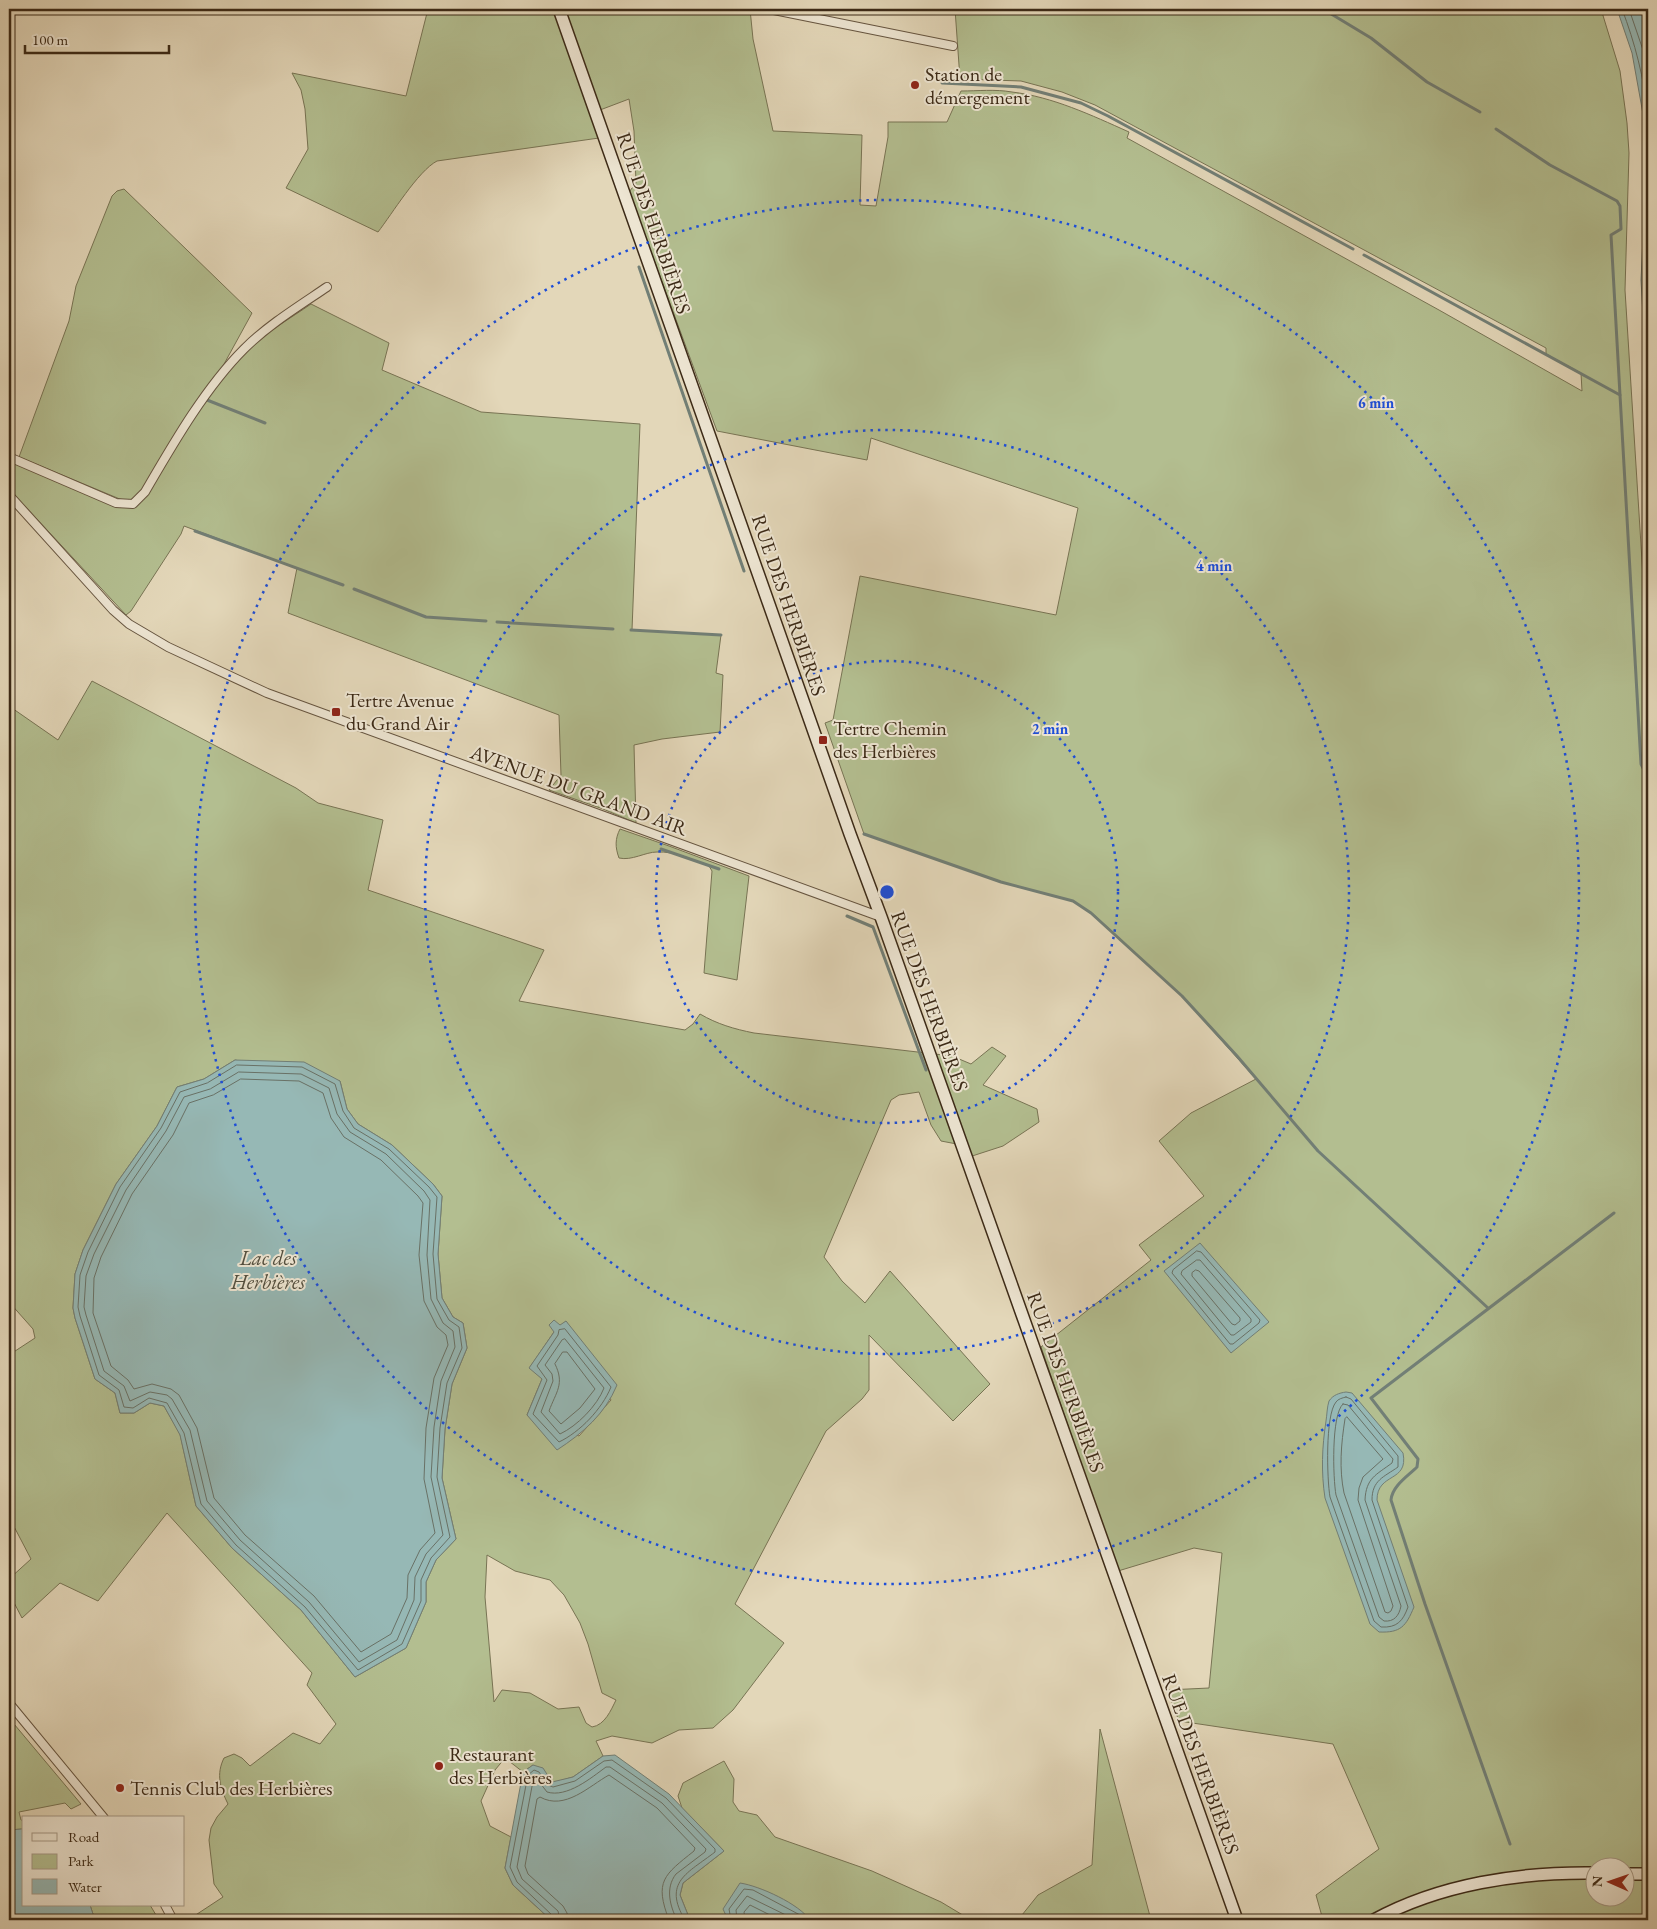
<svg xmlns="http://www.w3.org/2000/svg" width="1657" height="1929" viewBox="0 0 1657 1929" font-family="'EB Garamond',serif">
  <rect width="100%" height="100%" fill="#e3d7b9"/>
  <filter id="stains"><feTurbulence type="fractalNoise" baseFrequency=".004" numOctaves="4"/><feColorMatrix values="0 0 0 0 .2 0 0 0 0 .09 0 0 0 0 .02 0 0 0 .5 -.17"/></filter>
  <radialGradient id="worn" r=".72"><stop offset=".6" stop-color="#630" stop-opacity="0"/><stop offset="1" stop-color="#630" stop-opacity=".3"/></radialGradient>
  <g fill="#b3be90" stroke="#787454" fill-rule="evenodd">
    <path d="M428 9H553L599 138 437 161C418 171 392 214 378 232L286 188 308 149 305 109 301 90 292 73 406 96Z"/>
    <path d="M565 9H750L753 39 773 131 862 135 860 205 876 206 888 137V122H947L961 91C978 91 995 89 1012 92 1053 97 1091 115 1129 132L1127 138 1439 310 1582 391 1581 373 1546 354V348L1095 105 1062 92 1021 81 960 79 955 9H1601L1620 71 1627 123 1629 153 1625 290 1648 657 1647 1839H1648V1920H1323L1316 1895 1379 1849 1333 1744 1179 1721 1167 1690 1209 1688 1222 1553 1194 1548 1118 1571 1041 1347 1151 1260 1139 1245 1204 1196 1159 1141 1191 1113 1256 1079 1182 996 1092 913 1073 901 1001 882 864 834 825 723 833 720 860 576 1056 615 1078 508 871 438 867 460 717 431 629 192 636 183 634 131 629 99 600 110ZM1594 1866H1624V1896H1594Z"/>
    <path d="M124 189 252 313 218 375 137 498 127 502 19 457 69 321 76 286 112 196 117 191Z"/>
    <path d="M311 304 389 343 382 370 481 412 640 424 632 630 721 635 716 673 723 675 720 732 662 739 634 745 636 823 603 809 549 790 561 775 559 715 288 613 297 568 184 526 181 534 131 611 126 615 9 489V461L121 507C133 507 138 505 146 496 178 446 206 391 249 349 266 332 291 318 311 304Z"/>
    <path d="M92 681 296 788 318 803 383 820 368 890 544 950 519 1001 685 1030 693 1024 700 1014C717 1024 734 1029 754 1033L952 1056 971 1064 992 1047 1006 1056 983 1085 1037 1109 1039 1122 1003 1146 966 1158 962 1145 941 1141 931 1125 919 1092 899 1095 891 1100 824 1257 842 1281 865 1303 890 1271 990 1384 953 1421 869 1335V1390L862 1399 826 1431 735 1604 784 1643 733 1710 713 1728 679 1730 652 1743 612 1736 596 1741 603 1756 573 1777 552 1783 533 1765 523 1772 505 1758 495 1770 481 1801 490 1826 511 1837 505 1868 513 1885 551 1920H188L223 1897 214 1884 209 1840 211 1828 217 1817 228 1804C220 1788 216 1774 224 1758L234 1754 242 1758 250 1766 293 1733 320 1744 336 1724 307 1685 312 1673 167 1513 98 1601 60 1583 22 1618 9 1593V1579L31 1559 9 1517V1355L35 1338 33 1329 9 1302V706L58 740ZM235 1060 340 1081 347 1109 358 1124 392 1145 433 1184 442 1196 438 1254 442 1298 453 1317 463 1323 467 1348 452 1384 445 1429 442 1478 456 1539 436 1560 426 1582V1602L406 1648 355 1677 301 1610 232 1548 196 1506 180 1434 164 1406 150 1403 134 1413H120L115 1393 95 1379 75 1318 73 1308 75 1274 83 1250 116 1184 157 1126 177 1087 204 1079ZM566 1321 611 1400 579 1436 527 1415 542 1379 530 1367 554 1332ZM487 1555 515 1571 550 1580 564 1595 580 1623 588 1644 602 1693 616 1700C611 1710 605 1725 592 1727L586 1723 579 1707 558 1709 530 1693 502 1690 494 1702 485 1597Z"/>
    <path d="M620 829 669 846 749 876 737 980 704 973 712 871 709 866C693 860 675 851 657 852 645 852 632 861 619 858 615 847 615 839 620 829Z"/>
    <path d="M9 1718 81 1804 71 1809 65 1803 19 1812 21 1820 24 1821V1831L22 1829 9 1830Z"/>
    <path d="M1100 1729 1151 1920H1018L1038 1895 1092 1865Z"/>
    <path d="M724 1761 734 1779 733 1802 739 1811 757 1815 775 1837 872 1871 941 1902 971 1920H690L680 1895 683 1883 724 1851 682 1808 678 1796 683 1783Z"/>
    <path d="M90 1905H150L159 1920H95Z"/>
  </g>
  <g fill="#96b8b5" stroke="#727f76">
    <path d="M1617 9H1648V404L1641 280 1645 196 1643 114 1632 53Z"/>
    <path d="M235 1060 304 1062 340 1081 347 1109 358 1124 392 1145 433 1184 442 1196 438 1254 442 1298 453 1317 463 1323 467 1348 452 1384 445 1429 442 1478 456 1539 436 1560 426 1582V1602L406 1648 355 1677 301 1610 232 1548 196 1506 180 1435 164 1406 150 1403 134 1413H120L115 1393 95 1379 75 1318 73 1308 75 1274 83 1250 116 1184 157 1126 177 1087 204 1079Z"/>
    <path d="M1200 1243 1269 1322 1231 1353 1164 1271Z"/>
    <path d="M554 1320 560 1325 566 1321 617 1385C605 1414 583 1433 557 1450L527 1415 542 1379 529 1368 554 1332 549 1325Z"/>
    <path d="M1346 1392 1352 1393 1403 1453C1409 1483 1377 1472 1377 1500L1414 1607C1406 1626 1401 1633 1379 1632L1370 1624 1325 1498C1321 1472 1322 1447 1326 1421 1327 1415 1327 1407 1329 1401 1333 1395 1339 1393 1346 1392Z"/>
    <path d="M615 1755 669 1794 724 1851 683 1883 680 1895 690 1920H551L513 1885 505 1868 523 1772 533 1765 543 1768 552 1782 573 1777 603 1756Z"/>
    <path d="M22 1829 24 1831V1905H90L95 1920H9V1830Z"/>
    <path d="M740 1883C760 1886 799 1904 810 1920H728L723 1909Z"/>
  </g>
  <g fill="none" stroke-linecap="round" stroke-linejoin="round">
    <g stroke="#697166" stroke-width="1">
      <path d="M1622 9C1635 43 1644 78 1648 115"/>
      <path d="M1629 9 1643 50 1648 73"/>
      <path d="M1648 248 1646 280 1648 316"/>
      <path d="M237 1065 302 1067 335 1084 343 1111 354 1128 389 1149 429 1187 437 1197 433 1254 437 1299 449 1320 459 1327 462 1348 447 1383 440 1428 437 1477 450 1537 431 1558 421 1580V1601L402 1644 358 1670 305 1607 236 1545 201 1504 184 1433 167 1403 149 1398 133 1408 124 1407 119 1390 99 1375 80 1316 78 1307 80 1275 88 1252 120 1187 161 1128 180 1092 207 1083Z"/>
      <path d="M239 1072 301 1074 329 1088 337 1114 350 1132 386 1154 424 1191 430 1200 427 1255 431 1299 443 1323 453 1331 455 1347 441 1381 434 1427 431 1477 443 1535 426 1554 415 1577 414 1600 397 1640 359 1662 309 1602 240 1540 207 1501 190 1430 172 1399 167 1395 150 1392 130 1401 124 1386 104 1371 86 1315 84 1307 86 1276 94 1254 126 1190 166 1131 184 1097 210 1089Z"/>
      <path d="M241 1079 299 1081 323 1093 331 1118 344 1137 381 1160 418 1196 423 1203 419 1255 424 1301 437 1327 446 1335 448 1345 434 1378 426 1428 424 1479 435 1533 420 1550 408 1575 407 1598 391 1634 361 1652 314 1596 245 1535 214 1498 197 1428 179 1395 171 1389 152 1384 134 1389 128 1380 111 1366 93 1313 94 1278 101 1257 132 1194 173 1135 189 1103 213 1095Z"/>
      <path d="M1197 1251 1201 1252 1260 1320 1259 1323 1233 1344H1230L1172 1273 1173 1270Z"/>
      <path d="M1197 1260H1200L1251 1319V1322L1234 1335H1231L1181 1274 1182 1271Z"/>
      <path d="M1196 1270 1199 1271 1240 1318V1321L1235 1325 1232 1324 1192 1276V1273Z"/>
      <path d="M565 1329 611 1387C602 1409 580 1432 559 1442L533 1414 547 1380 537 1366 558 1335 559 1330Z"/>
      <path d="M565 1339 604 1388C597 1406 577 1426 560 1434L541 1412 553 1381 552 1374 545 1365 562 1340Z"/>
      <path d="M563 1352H567L595 1389 580 1408 561 1424 549 1411C556 1392 565 1384 555 1364Z"/>
      <path d="M1346 1397 1351 1399 1398 1456V1467C1384 1477 1372 1480 1372 1500L1408 1607C1403 1621 1397 1628 1381 1627L1374 1621 1330 1497C1327 1480 1325 1415 1336 1402 1338 1399 1342 1398 1346 1397Z"/>
      <path d="M1343 1404 1348 1405 1393 1459 1392 1463C1376 1475 1366 1478 1365 1500L1401 1606C1399 1616 1394 1622 1384 1621L1379 1617 1336 1495C1333 1479 1331 1414 1343 1404Z"/>
      <path d="M1347 1417 1383 1459 1363 1477 1359 1488 1358 1500 1393 1606 1391 1611 1388 1613 1385 1612 1344 1493C1339 1469 1341 1444 1345 1419Z"/>
      <path d="M554 1920 552 1915 517 1882 510 1867 528 1775 534 1770 539 1772 548 1785 553 1787 575 1781 604 1761 612 1760 666 1798 715 1849V1852C688 1873 662 1882 685 1920"/>
      <path d="M560 1920 558 1911 522 1879 517 1867 533 1781 537 1779 547 1792C567 1798 591 1778 606 1767H610L662 1803 706 1849 705 1852 676 1874C665 1888 670 1906 677 1920"/>
      <path d="M568 1920 567 1913 563 1906 528 1874 525 1866 537 1799 540 1797C565 1811 589 1786 609 1775L657 1808 695 1848 694 1851C664 1875 654 1881 669 1920"/>
      <path d="M731 1920 729 1909 744 1889 753 1890 800 1915 804 1920"/>
      <path d="M737 1920 736 1910 747 1896 796 1920"/>
      <path d="M745 1920 744 1912 750 1905 780 1920"/>
    </g>
    <g stroke="#727f76" stroke-width="3">
      <path d="M1323 9 1371 38 1427 82 1480 112"/>
      <path d="M942 83 1021 87 1081 103 1108 116 1353 249"/>
      <path d="M1496 129 1550 165 1617 201 1620 206 1621 229 1611 235 1620 395"/>
      <path d="M1364 255 1620 395 1641 764 1648 778"/>
      <path d="M639 267 744 571"/>
      <path d="M207 400 265 423"/>
      <path d="M195 531 343 585"/>
      <path d="M354 589 426 617 486 621"/>
      <path d="M497 622 613 629"/>
      <path d="M631 630 721 635"/>
      <path d="M864 834 1001 882 1073 901 1091 913 1182 996 1237 1056 1318 1151 1488 1308"/>
      <path d="M661 849 719 869"/>
      <path d="M847 916 873 927 926 1070"/>
      <path d="M1510 1844 1425 1604 1391 1500C1392 1486 1408 1476 1417 1467L1418 1459 1371 1398 1614 1213"/>
    </g>
    <g stroke="#665540" stroke-width="10">
      <g id="street">
        <path d="M769 9 953 46"/>
        <path d="M9 457 116 503 133 504 145 492C173 444 205 388 244 349 268 325 299 306 327 287"/>
        <path d="M9 495 113 610 129 624 168 647 267 693 881 917"/>
        <path d="M9 1703 104 1818"/>
        <path d="M165 1905 173 1920"/>
      </g>
    </g>
    <g stroke="#3c2a17" stroke-width="14">
      <g id="secondary">
        <path d="M559 9 850 834 881 917 1237 1920"/>
        <path d="M1624 1874H1648"/>
        <path d="M1374 1920C1440 1884 1520 1872 1594 1873"/>
      </g>
    </g>
    <use href="#street" stroke="#ede5d2" stroke-width="8"/>
    <use href="#secondary" stroke="#ede5d2" stroke-width="11"/>
  </g>
  <g fill="none" stroke="#1d4ed8" stroke-width="2.5" stroke-dasharray="2.5 5">
    <circle cx="887" cy="892" r="231"/>
    <circle cx="887" cy="892" r="462"/>
    <circle cx="887" cy="892" r="692"/>
  </g>
  <g fill="#8f2418" stroke="#ede5d2" stroke-width="2">
    <circle cx="915" cy="85" r="5"/>
    <rect x="331" y="707" width="10" height="10" rx="2.5"/>
    <rect x="818" y="735" width="10" height="10" rx="2.5"/>
    <circle cx="439" cy="1766" r="5"/>
    <circle cx="120" cy="1788" r="5"/>
  </g>
  <g text-anchor="middle" stroke-width="4" stroke-linejoin="round" paint-order="stroke">
    <g font-size="20" fill="#3c2a17" stroke="#ede5d2" text-anchor="start">
      <text x="925" y="81">Station de<tspan x="925" dy="23">démergement</tspan></text>
      <text x="346" y="707">Tertre Avenue<tspan x="346" dy="23">du Grand Air</tspan></text>
      <text x="833" y="735">Tertre Chemin<tspan x="833" dy="23">des Herbières</tspan></text>
      <text x="449" y="1761">Restaurant<tspan x="449" dy="23">des Herbières</tspan></text>
      <text x="130" y="1795">Tennis Club des Herbières</text>
    </g>
    <g font-size="20" fill="#3c2a17" stroke="#ede5d2">
      <text transform="translate(654 223) rotate(71)" y="7">RUE DES HERBIÈRES</text>
      <text transform="translate(789 605) rotate(71)" y="7">RUE DES HERBIÈRES</text>
      <text transform="translate(579 790) rotate(20)" y="7">AVENUE DU GRAND AIR</text>
      <text transform="translate(930 1001) rotate(70)" y="7">RUE DES HERBIÈRES</text>
      <text transform="translate(1066 1382) rotate(70)" y="7">RUE DES HERBIÈRES</text>
      <text transform="translate(1201 1764) rotate(70)" y="7">RUE DES HERBIÈRES</text>
    </g>
    <g font-size="21" font-style="italic" fill="#524e3e" stroke="#ede5d2">
      <text x="268" y="1265">Lac des<tspan x="268" dy="24">Herbières</tspan></text>
    </g>
  </g>
  <circle cx="887" cy="892" r="8" fill="#1d4ed8" stroke="#ede5d2" stroke-width="2.5"/>
  <g font-size="15" text-anchor="middle" font-weight="bold" fill="#1d4ed8" stroke="#ede5d2" stroke-width="4" stroke-linejoin="round" paint-order="stroke">
    <text x="1376" y="408">6 min</text>
    <text x="1214" y="571">4 min</text>
    <text x="1050" y="734">2 min</text>
  </g>
  <rect width="1657" height="1929" fill="none" stroke="#e3d7b9" stroke-width="30"/>
  <rect x="10" y="10" width="1637" height="1909" fill="none" stroke="#3c2a17" stroke-width="2.5"/>
  <rect x="15" y="15" width="1627" height="1899" fill="none" stroke="#3c2a17"/>
  <rect x="22" y="1816" width="162" height="90" fill="#ede5d2" stroke="#a69a87"/>
  <rect x="32" y="1833" width="25" height="8" fill="#ede5d2" stroke="#a69a87"/>
  <text x="68" y="1842" font-size="15" fill="#3c2a17">Road</text>
  <rect x="32" y="1854" width="25" height="15" fill="#b3be90" stroke="#a69a87"/>
  <text x="68" y="1866" font-size="15" fill="#3c2a17">Park</text>
  <rect x="32" y="1879" width="25" height="15" fill="#96b8b5" stroke="#a69a87"/>
  <text x="68" y="1892" font-size="15" fill="#3c2a17">Water</text>
  <g transform="translate(1610 1882) rotate(272)"><circle r="24" fill="#ede5d2" stroke="#a69a87"/>
  <path d="M0-4L9 19L0 12L-9 19Z" fill="#8f2418"/>
  <text y="-8" font-size="14" font-weight="bold" text-anchor="middle" fill="#3c2a17">N</text>
  </g>
  <path d="M25 45v8h144v-8" fill="none" stroke="#3c2a17" stroke-width="2.5"/>
  <text x="32" y="45" font-size="15" fill="#3c2a17" stroke="#ede5d2" stroke-width="4" paint-order="stroke">100 m</text>
  <rect width="100%" height="100%" filter="url(#stains)"/>
  <rect width="100%" height="100%" fill="url(#worn)"/>
</svg>
